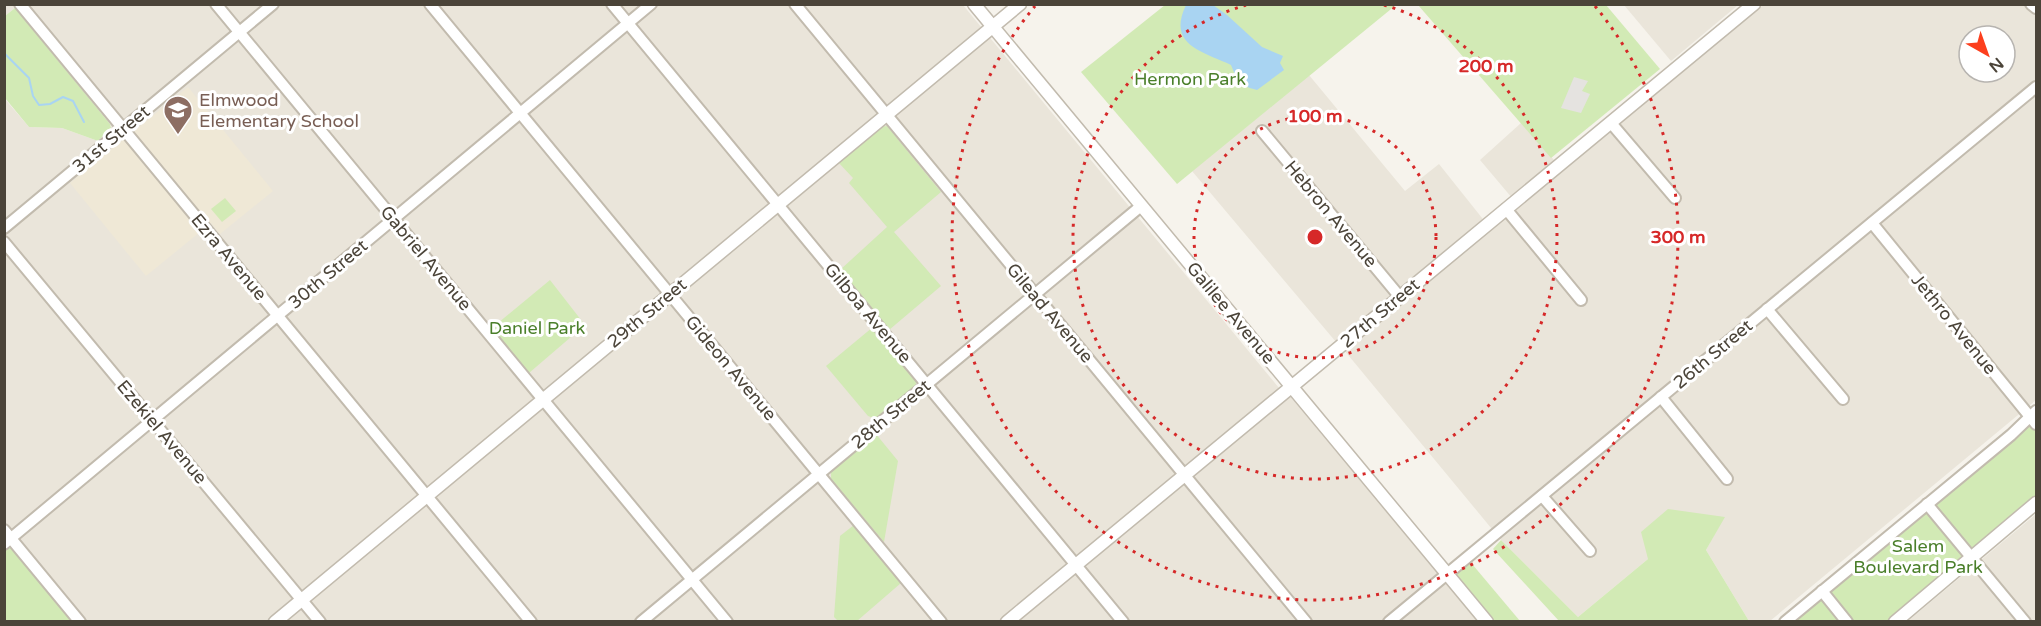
<svg xmlns="http://www.w3.org/2000/svg" width="2041" height="626" viewBox="0 0 2041 626" font-family="'Varela Round',sans-serif">
  <rect width="100%" height="100%" fill="#f6f3ec"/>
  <g fill="#eae5da" fill-rule="evenodd">
    <path d="M5 5H963L1279 388 998 621H74L5 537 4 98 29 127 62 128 98 141 111 128 110 124 15 8 5 16Z"/>
    <path d="M1624 5H1738L1671 61Z"/>
    <path d="M1763 5H2036V400L1770 621H1749L1706 550 1724 517 1648 559 1578 617 1501 540 1344 350 1457 257 1450 248 1336 342 1192 171 1309 75 1405 191 1439 164 1490 228 1518 205 1480 160 1521 123 1562 169ZM1969 36H2005V72H1969Z"/>
    <path d="M1289 395 1477 621 1017 622Z"/>
    <path d="M2036 514V621H1908Z"/>
  </g>
  <path fill="#efe8d6" d="M188 87 273 191 220 234 211 223 146 276 70 183Z"/>
  <g fill="#d2eab5">
    <path d="M1165 5H1396L1177 184 1081 72Z"/>
    <path d="M1418 5H1606L1660 69 1551 158Z"/>
    <path d="M15 8 110 124 111 128 98 141 62 128 29 127 5 98V16Z"/>
    <path d="M887 126 941 192 894 232 941 286 889 330 840 270 887 227 849 183 853 178 838 162 879 127Z"/>
    <path d="M225 198 236 211 222 222 211 209Z"/>
    <path d="M550 280 585 325 529 373 492 328Z"/>
    <path d="M873 327 917 380 915 387 876 419 868 416 826 366Z"/>
    <path d="M2036 411V503L1895 621 1783 622Z"/>
    <path d="M876 434 898 461 884 542 831 479V472Z"/>
    <path d="M1668 509 1725 517 1706 550 1749 621H1559L1493 549 1501 540 1578 617 1648 559 1641 532Z"/>
    <path d="M854 525 901 583 857 621H838L834 617 840 536Z"/>
    <path d="M11 547 15 550 74 621H5L4 550Z"/>
    <path d="M1467 558 1520 621H1487L1447 574Z"/>
  </g>
  <path fill="#e5e3e0" d="M1574 77 1588 81 1582 91 1590 94 1581 113 1561 108Z"/>
  <path fill="#a9d4f2" d="M1186 5H1213L1227 15 1262 47 1283 56 1280 63 1284 70 1257 90C1238 85 1238 82 1231 65 1201 51 1167 45 1186 5Z"/>
  <g fill="none" stroke-linecap="round" stroke-linejoin="round">
    <path stroke="#a9d4f2" stroke-width="2" d="M4 53 29 78 33 96 39 105 50 104 63 97 73 101 84 122"/>
    <g stroke="#c2bbae" stroke-width="14">
      <g id="minor">
        <path d="M20 4 531 622"/>
        <path d="M216 4 727 622"/>
        <path d="M430 4 941 622"/>
        <path d="M612 4 1123 622"/>
        <path d="M795 4 1306 622"/>
        <path d="M2031 4 2036 8"/>
        <path d="M1611 123 1675 198"/>
        <path d="M1262 131 1400 297"/>
        <path d="M1506 209 1581 300"/>
        <path d="M1872 223 2036 424"/>
        <path d="M4 228 273 4"/>
        <path d="M4 242 320 622"/>
        <path d="M1767 309 1843 399"/>
        <path d="M1661 397 1727 479"/>
        <path d="M1542 496 1590 551"/>
        <path d="M1927 504 2025 622"/>
        <path d="M4 530 80 622"/>
        <path d="M4 544 651 4"/>
        <path d="M1822 591 1847 622"/>
        <path d="M641 622 1141 206"/>
        <path d="M1389 622 2036 87"/>
        <path d="M1785 622 2011 435 2036 411"/>
      </g>
    </g>
    <g stroke="#c2bbae" stroke-width="15">
      <g id="tertiary">
        <path d="M974 4 1487 622"/>
        <path d="M275 622 1020 4"/>
        <path d="M1007 622 1754 4"/>
        <path d="M1895 622 2036 503"/>
      </g>
    </g>
    <use href="#minor" stroke="#fff" stroke-width="10"/>
    <use href="#tertiary" stroke="#fff" stroke-width="12"/>
  </g>
  <g fill="none" stroke="#d62828" stroke-width="3" stroke-dasharray="3 6">
    <circle cx="1315" cy="237" r="121"/>
    <path d="M1384 5A242 242 0 1 1 1246 5"/>
    <path d="M1595 6A363 363 0 1 1 1035 6"/>
  </g>
  <defs>
    <g id="school-pin" transform="scale(1.5)"><path d="M0 17L-7.5 6A9.5 9.5 0 1 1 7.5 6Z" fill="#8d6e63" stroke="#fff"/><path d="M0-5L7-2L0 1L-7-2ZM-4 1L0 2.5L4 1V4Q0 6-4 4Z" fill="#fff"/></g>
  </defs>
  <g fill-rule="evenodd">
    <use href="#school-pin" x="178" y="110"/>
  </g>
  <g text-anchor="middle" stroke-width="6" stroke-linejoin="round" paint-order="stroke">
    <g font-size="18" fill="#4a7f2a" stroke="#fff">
      <text x="1190" y="85">Hermon Park</text>
      <text x="537" y="334">Daniel Park</text>
      <text x="1918" y="552">Salem<tspan x="1918" dy="21">Boulevard Park</tspan></text>
    </g>
    <g font-size="18" fill="#785e54" stroke="#fff" text-anchor="start">
      <text x="199" y="106">Elmwood<tspan x="199" dy="21">Elementary School</tspan></text>
    </g>
    <g font-size="18" fill="#4b4439" stroke="#fff">
      <text transform="translate(111 139) rotate(-40)" y="6">31st Street</text>
      <text transform="translate(1331 214) rotate(50)" y="6">Hebron Avenue</text>
      <text transform="translate(229 257) rotate(50)" y="6">Ezra Avenue</text>
      <text transform="translate(426 258) rotate(50)" y="6">Gabriel Avenue</text>
      <text transform="translate(328 274) rotate(-40)" y="6">30th Street</text>
      <text transform="translate(647 313) rotate(-40)" y="6">29th Street</text>
      <text transform="translate(868 313) rotate(50)" y="6">Gilboa Avenue</text>
      <text transform="translate(1050 313) rotate(50)" y="6">Gilead Avenue</text>
      <text transform="translate(1231 313) rotate(50)" y="6">Galilee Avenue</text>
      <text transform="translate(1380 313) rotate(-40)" y="6">27th Street</text>
      <text transform="translate(1954 324) rotate(51)" y="6">Jethro Avenue</text>
      <text transform="translate(1713 354) rotate(-40)" y="6">26th Street</text>
      <text transform="translate(731 368) rotate(50)" y="6">Gideon Avenue</text>
      <text transform="translate(891 414) rotate(-40)" y="6">28th Street</text>
      <text transform="translate(162 432) rotate(50)" y="6">Ezekiel Avenue</text>
    </g>
  </g>
  <circle cx="1315" cy="237" r="9" fill="#d62828" stroke="#fff" stroke-width="3"/>
  <g font-size="18" text-anchor="middle" font-weight="bold" fill="#d62828" stroke="#fff" stroke-width="6" stroke-linejoin="round" paint-order="stroke">
    <text x="1486" y="72">200 m</text>
    <text x="1315" y="122">100 m</text>
    <text x="1678" y="243">300 m</text>
  </g>
  <rect width="2041" height="626" fill="none" stroke="#4b4439" stroke-width="12"/>
  <g transform="translate(1987 54) rotate(140)"><circle r="28" fill="#ffffff" stroke="#b7b4b0" stroke-width="1.5"/>
  <path d="M0-4.5L10 22L0 15L-10 22Z" fill="#fc3f1d"/>
  <text y="-9" font-size="16" font-weight="bold" text-anchor="middle" fill="#4b4439">N</text>
  </g>
</svg>
